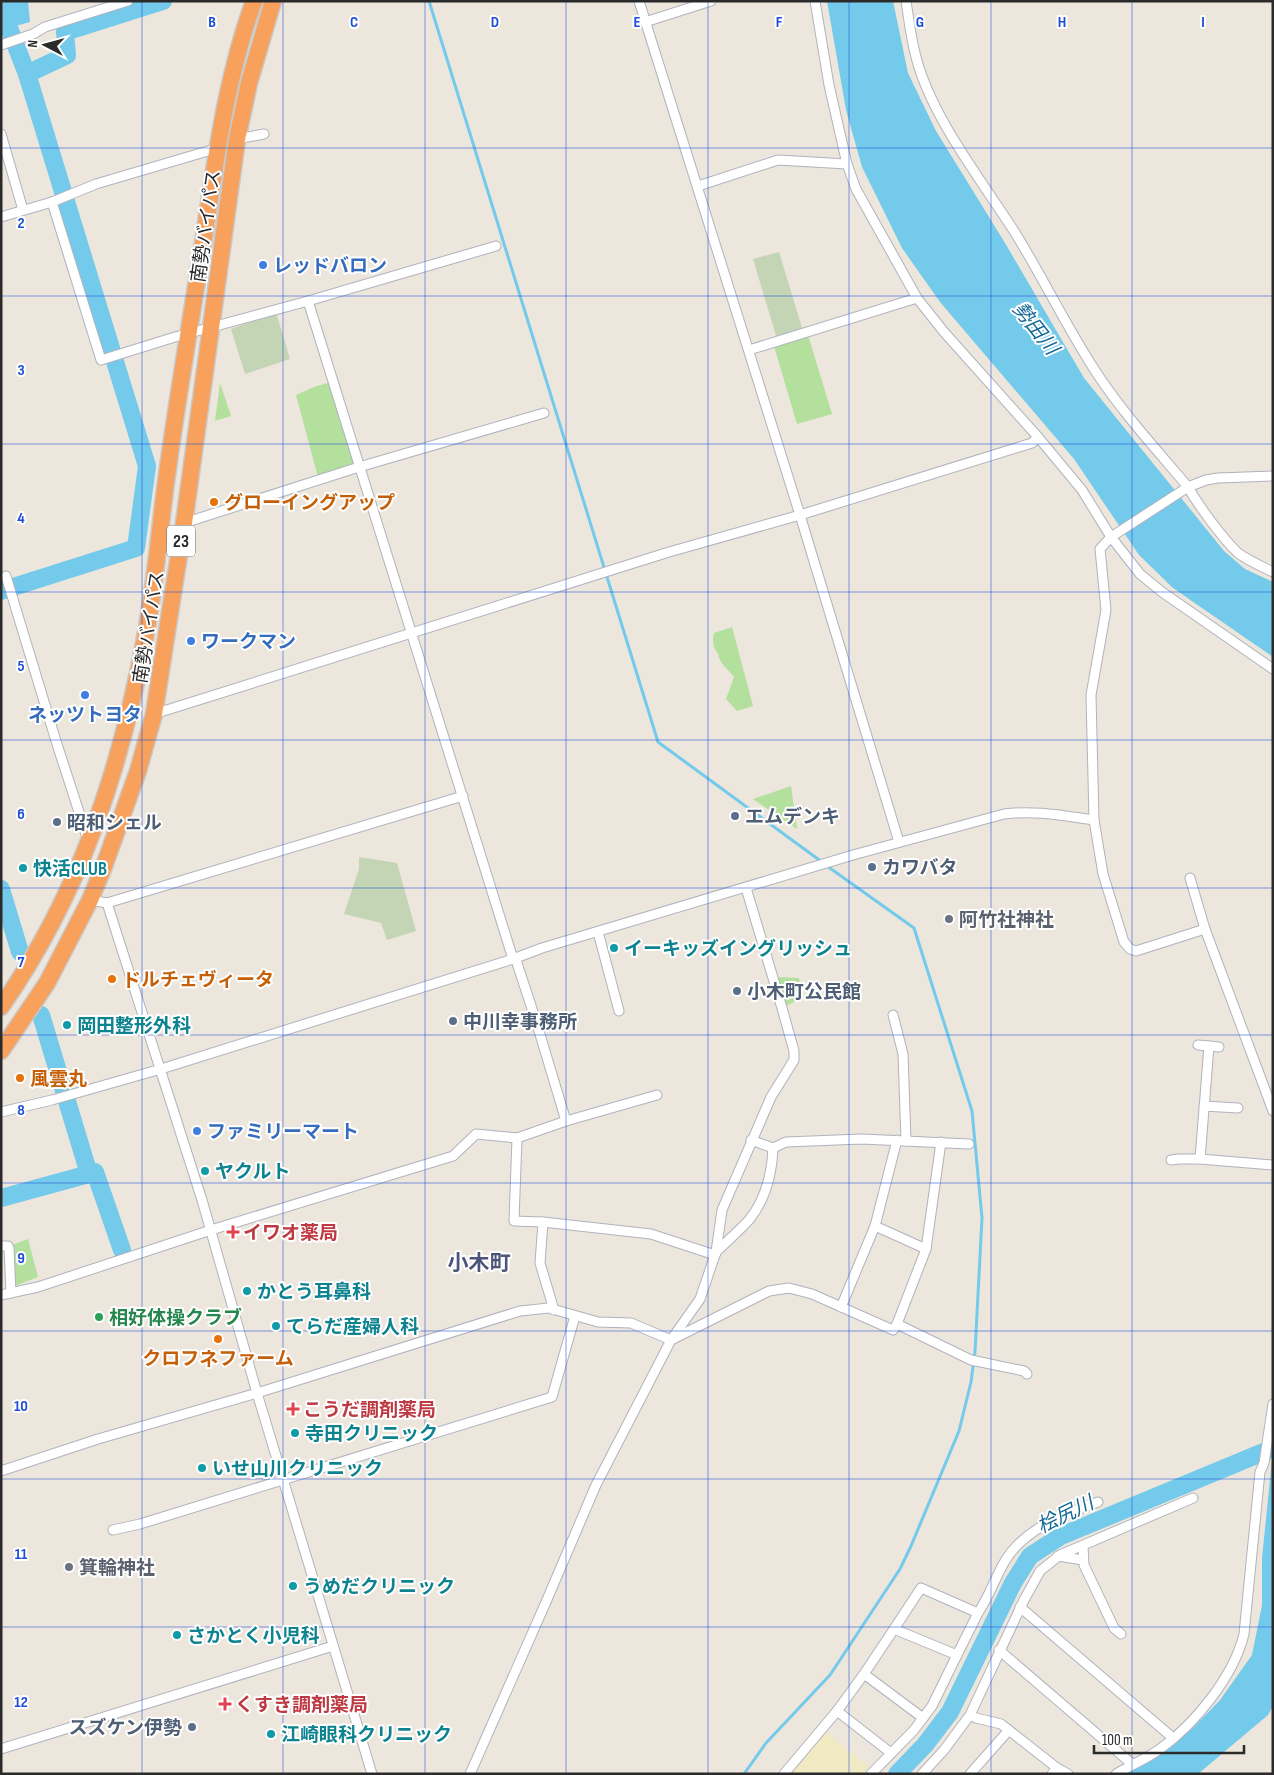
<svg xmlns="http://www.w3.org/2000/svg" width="1274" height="1775" viewBox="0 0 1274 1775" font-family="'Sofia Sans Condensed','Noto Sans JP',sans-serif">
  <rect width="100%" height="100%" fill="#ece6dd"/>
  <g fill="#b3e09c">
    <path d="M808 335 832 414 797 424 774 346Z"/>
    <path d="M331 382 356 465 318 477 296 395 314 387Z"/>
    <path d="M220 383 231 416 215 421Z"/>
    <path d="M732 627 753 706 737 711 726 699 734 677C728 669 721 665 718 655H719C713 647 712 642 714 633Z"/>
    <path d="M791 786 797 829 753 799Z"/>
    <path d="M777 977 799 978 802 998 786 1006Z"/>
    <path d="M28 1239 38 1277 15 1286 12 1245Z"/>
  </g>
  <path fill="#f0e9c1" d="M824 1730 869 1767 863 1774H789Z"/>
  <g fill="#c4d5b5">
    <path d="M779 252 803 331 777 339 753 259Z"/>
    <path d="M276 312 290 359 245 374 231 329Z"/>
    <path d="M359 857 397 863 416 931 387 940 381 923 344 914 359 869Z"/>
  </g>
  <g fill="#74caea">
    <path d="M1 1H28L30 22 1 30Z"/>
    <path d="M827 1H893L908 73 936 131 1005 243 1084 378 1224 551 1245 569 1273 582V657L1173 588 1139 555 1074 459 940 302 902 248 862 167 846 110Z"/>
    <path d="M1273 1450V1706L1268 1715 1198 1774H1126L1153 1760 1193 1728 1220 1700 1252 1655 1262 1605V1558Z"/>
  </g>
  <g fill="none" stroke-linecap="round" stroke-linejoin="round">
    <g stroke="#74caea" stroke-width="3">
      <path d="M429 1 658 742 822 862"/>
      <path d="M744 1774 766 1743 830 1675 900 1569 911 1546 959 1431 971 1382 975 1352 982 1218 972 1111 914 928 827 866"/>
    </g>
    <g stroke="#74caea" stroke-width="18">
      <path d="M9 28 27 74 67 55 65 32 163 1"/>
      <path d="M1 591 136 548 147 466 27 74"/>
      <path d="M1 889 20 952"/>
      <path d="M41 1015 89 1174 95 1172 122 1250"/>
      <path d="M1 1198 89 1174"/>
      <path d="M897 1774 925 1745 950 1712 1013 1583 1030 1556 1061 1536 1273 1448"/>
    </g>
    <g stroke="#b0b3be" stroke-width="11">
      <g id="street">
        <path d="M639 1 800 515 899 842"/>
        <path d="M815 1 829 85 847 164 856 189 917 298 944 332 1038 437 1082 490 1111 537 1140 574 1162 592 1273 669"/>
        <path d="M906 1C909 20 911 39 916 57 931 116 981 180 1014 231 1042 276 1065 324 1094 369 1121 411 1156 449 1188 487 1198 505 1223 539 1238 553 1249 561 1261 566 1273 572"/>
        <path d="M645 22 711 1"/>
        <path d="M1 45 33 34 45 27 128 1"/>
        <path d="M1 134 23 210"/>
        <path d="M237 139 264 134"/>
        <path d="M698 186 778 160 847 164"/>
        <path d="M52 202 101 360 175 337 308 301 496 246"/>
        <path d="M1 217 52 202 96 184 218 148"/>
        <path d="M308 301 513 959"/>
        <path d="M749 350 917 298"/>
        <path d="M184 523 359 467 544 413"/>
        <path d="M6 576 56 741 88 840"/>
        <path d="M154 714 669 552 800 515 1032 443 1038 437"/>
        <path d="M1190 878 1205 929 1273 1111"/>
        <path d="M90 900 107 903 463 796"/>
        <path d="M107 903 202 1200 257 1393 372 1774"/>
        <path d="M1205 929 1136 951 1130 949 1124 942 1103 874 1094 820 1091 695 1106 610 1100 549 1111 537 1188 487 1206 480 1218 478 1273 476"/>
        <path d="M598 932 619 1011"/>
        <path d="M893 1015 903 1054 906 1141"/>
        <path d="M1198 1045 1219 1047"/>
        <path d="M1204 1106 1238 1108"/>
        <path d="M1 1112 52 1100 161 1069 513 959 542 948 853 855 1004 814C1035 810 1064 816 1094 820"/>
        <path d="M566 1121 657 1095"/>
        <path d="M517 1138 514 1221 543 1222 540 1263 554 1310"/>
        <path d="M751 1140 773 1148 786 1142 862 1139 969 1144"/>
        <path d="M1200 1159 1209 1046"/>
        <path d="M1171 1160 1179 1159H1200L1273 1165"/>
        <path d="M543 1222 651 1234 715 1255"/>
        <path d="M875 1226 926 1249"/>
        <path d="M1 1246H8L9 1248 11 1293"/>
        <path d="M716 1252C726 1242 739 1231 749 1220 765 1200 772 1173 773 1148"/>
        <path d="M1 1295 38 1287 211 1230 453 1156 476 1134 517 1138 566 1121 536 1021 515 957"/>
        <path d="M841 1307 875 1226 897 1140"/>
        <path d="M897 1324 971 1360 1024 1371 1027 1374"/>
        <path d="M1 1471 98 1439 257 1393 520 1311 549 1308 598 1322 631 1323 671 1340 769 1291 789 1288 812 1294 893 1330 897 1324 926 1249 941 1142"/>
        <path d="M113 1530 140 1524 552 1397 575 1316"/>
        <path d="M1083 1546 1084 1565 1114 1628 1121 1634"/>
        <path d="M1058 1556 1083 1560"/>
        <path d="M1020 1607 1173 1738"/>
        <path d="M978 1613C989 1597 995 1578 1005 1561 1025 1528 1063 1515 1098 1502"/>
        <path d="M894 1629 921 1588 978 1613 957 1655"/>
        <path d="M999 1650 1132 1764"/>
        <path d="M837 1711 864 1674 923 1718 932 1706 957 1655 894 1629 864 1674"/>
        <path d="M970 1715 976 1718 1001 1724 1057 1768"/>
        <path d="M1 1749 333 1646"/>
        <path d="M470 1774 546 1602 596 1485 671 1340 700 1299 716 1252 722 1210 771 1097 794 1060V1051L782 1008 746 888"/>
        <path d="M784 1774 837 1711 891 1753"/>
        <path d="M871 1774 914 1730 923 1718"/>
        <path d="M922 1774 944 1750 970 1715 1024 1600 1040 1571 1060 1555 1193 1498"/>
        <path d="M970 1774 1009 1730"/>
        <path d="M1052 1774 1057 1768 1068 1774"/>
        <path d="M1116 1774C1131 1765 1146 1759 1160 1749 1195 1724 1234 1676 1244 1634L1260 1472 1264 1463 1273 1404"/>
      </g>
    </g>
    <g stroke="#c8c8c8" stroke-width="19">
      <g id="highway">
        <path d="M1 1007C79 895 120 772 145 638 155 587 159 534 166 482 177 400 191 319 204 237 216 158 226 78 254 1"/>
        <path d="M1 1051 47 983 90 900 103 869 138 771 154 714 184 523 237 139 249 83 273 1"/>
      </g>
    </g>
    <use href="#street" stroke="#fff" stroke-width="9"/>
    <use href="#highway" stroke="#f8a15c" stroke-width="16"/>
  </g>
  <path fill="none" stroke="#1d4ed8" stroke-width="1" stroke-opacity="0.55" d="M142 1V1774M283 1V1774M425 1V1774M566 1V1774M708 1V1774M849 1V1774M991 1V1774M1132 1V1774M1 148H1273M1 296H1273M1 444H1273M1 592H1273M1 740H1273M1 888H1273M1 1035H1273M1 1183H1273M1 1331H1273M1 1479H1273M1 1627H1273"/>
  <g fill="#3f7fe0" stroke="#fff" stroke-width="2">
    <circle cx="263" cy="265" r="5"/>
    <circle cx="191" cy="641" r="5"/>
    <circle cx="85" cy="695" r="5"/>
    <circle cx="197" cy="1131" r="5"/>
  </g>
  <g fill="#e8710a" stroke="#fff" stroke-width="2">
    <circle cx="214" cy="502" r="5"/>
    <circle cx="112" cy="979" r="5"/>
    <circle cx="20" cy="1078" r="5"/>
    <circle cx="218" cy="1339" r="5"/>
  </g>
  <g fill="#5c6f8a" stroke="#fff" stroke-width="2">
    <circle cx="735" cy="816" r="5"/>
    <circle cx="57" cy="822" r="5"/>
    <circle cx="872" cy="867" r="5"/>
    <circle cx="737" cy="991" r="5"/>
    <circle cx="453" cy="1021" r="5"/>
    <circle cx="192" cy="1727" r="5"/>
  </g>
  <g fill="#0f9aa8" stroke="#fff" stroke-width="2">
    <circle cx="23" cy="868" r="5"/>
    <circle cx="614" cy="948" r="5"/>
    <circle cx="67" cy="1025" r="5"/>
    <circle cx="205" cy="1171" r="5"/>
    <circle cx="247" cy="1291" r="5"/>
    <circle cx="276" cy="1326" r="5"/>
    <circle cx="295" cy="1433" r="5"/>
    <circle cx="202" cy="1468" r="5"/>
    <circle cx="293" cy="1586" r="5"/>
    <circle cx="177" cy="1635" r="5"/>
    <circle cx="271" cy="1734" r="5"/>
  </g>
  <g fill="#6b7280" stroke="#fff" stroke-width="2">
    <circle cx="949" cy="919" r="5"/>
    <circle cx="69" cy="1567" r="5"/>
  </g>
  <g fill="#e0444e" stroke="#fff" stroke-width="2">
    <path d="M230.5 1224.5h5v5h5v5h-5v5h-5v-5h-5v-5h5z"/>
    <path d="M290.5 1401.5h5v5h5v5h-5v5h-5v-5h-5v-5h5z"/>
    <path d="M222.5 1696.5h5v5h5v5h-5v5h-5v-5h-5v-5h5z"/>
  </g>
  <circle fill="#2e9e5b" stroke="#fff" stroke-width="2" cx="99" cy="1317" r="5"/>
  <g text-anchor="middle" stroke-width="4" stroke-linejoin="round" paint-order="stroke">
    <rect fill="#fff" stroke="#6a6a6a" stroke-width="1" x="167" y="525.5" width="28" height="31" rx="4"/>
    <g font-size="18" font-weight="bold" fill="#2a2a2a">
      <text x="181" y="547">23</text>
    </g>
    <g font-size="19" fill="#2a2a2a" stroke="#fff">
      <text transform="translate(205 226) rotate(-82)" y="7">南勢バイパス</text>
      <text transform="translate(148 627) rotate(-81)" y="7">南勢バイパス</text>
    </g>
    <g font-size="19" font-weight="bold" fill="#366cbe" stroke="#fff" text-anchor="start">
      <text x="273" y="272">レッドバロン</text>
      <text x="201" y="648">ワークマン</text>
      <text x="85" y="721" text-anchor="middle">ネッツトヨタ</text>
      <text x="207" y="1138">ファミリーマート</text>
    </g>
    <g font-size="19" font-weight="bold" fill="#c56008" stroke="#fff" text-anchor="start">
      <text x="224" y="509">グローイングアップ</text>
      <text x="122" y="986">ドルチェヴィータ</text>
      <text x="30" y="1085">風雲丸</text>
      <text x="218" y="1365" text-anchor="middle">クロフネファーム</text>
    </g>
    <g font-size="19" font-weight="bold" fill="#4e5e75" stroke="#fff" text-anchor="start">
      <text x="745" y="823">エムデンキ</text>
      <text x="67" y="829">昭和シェル</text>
      <text x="882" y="874">カワバタ</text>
      <text x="747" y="998">小木町公民館</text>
      <text x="463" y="1028">中川幸事務所</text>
      <text x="182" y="1734" text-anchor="end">スズケン伊勢</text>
    </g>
    <g font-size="19" font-weight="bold" fill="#0d838f" stroke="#fff" text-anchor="start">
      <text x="33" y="875">快活CLUB</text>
      <text x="624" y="955">イーキッズイングリッシュ</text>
      <text x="77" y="1032">岡田整形外科</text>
      <text x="215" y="1178">ヤクルト</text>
      <text x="257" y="1298">かとう耳鼻科</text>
      <text x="286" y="1333">てらだ産婦人科</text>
      <text x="305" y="1440">寺田クリニック</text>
      <text x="212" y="1475">いせ山川クリニック</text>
      <text x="303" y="1593">うめだクリニック</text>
      <text x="187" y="1642">さかとく小児科</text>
      <text x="281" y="1741">江崎眼科クリニック</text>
    </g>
    <g font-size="19" font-weight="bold" fill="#5b616d" stroke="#fff" text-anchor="start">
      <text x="959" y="926">阿竹社神社</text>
      <text x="79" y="1574">箕輪神社</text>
    </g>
    <g font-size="19" font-weight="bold" fill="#be3a42" stroke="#fff" text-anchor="start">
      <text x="243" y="1239">イワオ薬局</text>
      <text x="303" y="1416">こうだ調剤薬局</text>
      <text x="235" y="1711">くすき調剤薬局</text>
    </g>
    <g font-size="19" font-weight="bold" fill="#27864d" stroke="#fff" text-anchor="start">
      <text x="109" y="1324">相好体操クラブ</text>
    </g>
    <g font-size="20" font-style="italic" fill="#136896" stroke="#fff">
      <text transform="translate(1036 328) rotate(52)" y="7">勢田川</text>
      <text transform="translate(1065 1514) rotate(-26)" y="7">桧尻川</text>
    </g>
    <g font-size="21" font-weight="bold" fill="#4d5479" stroke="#fff">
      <text x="479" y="1270">小木町</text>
    </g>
  </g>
  <g font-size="16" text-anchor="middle" font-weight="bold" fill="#1d4ed8" stroke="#fff" stroke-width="4" stroke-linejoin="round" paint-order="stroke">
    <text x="212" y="27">B</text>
    <text x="354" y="27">C</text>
    <text x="495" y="27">D</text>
    <text x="637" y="27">E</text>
    <text x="779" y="27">F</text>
    <text x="920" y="27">G</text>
    <text x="1062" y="27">H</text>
    <text x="1203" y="27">I</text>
    <text x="21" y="228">2</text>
    <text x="21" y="375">3</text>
    <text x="21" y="523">4</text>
    <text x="21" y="671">5</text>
    <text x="21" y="819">6</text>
    <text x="21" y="967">7</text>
    <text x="21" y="1115">8</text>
    <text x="21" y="1263">9</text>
    <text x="21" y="1411">10</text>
    <text x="21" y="1559">11</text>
    <text x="21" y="1707">12</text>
  </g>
  <rect width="1274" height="1775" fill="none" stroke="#2a2a2a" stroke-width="5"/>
  <g transform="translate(45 45) rotate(276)" stroke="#ffffff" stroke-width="4" paint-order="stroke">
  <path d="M0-4L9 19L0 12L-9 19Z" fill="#2a2a2a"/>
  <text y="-8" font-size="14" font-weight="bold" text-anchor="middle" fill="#2a2a2a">N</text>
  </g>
  <path d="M1094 1745v8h150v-8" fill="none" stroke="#2a2a2a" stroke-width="2.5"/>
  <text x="1102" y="1745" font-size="15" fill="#2a2a2a" stroke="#ffffff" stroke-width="4" paint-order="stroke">100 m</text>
</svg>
